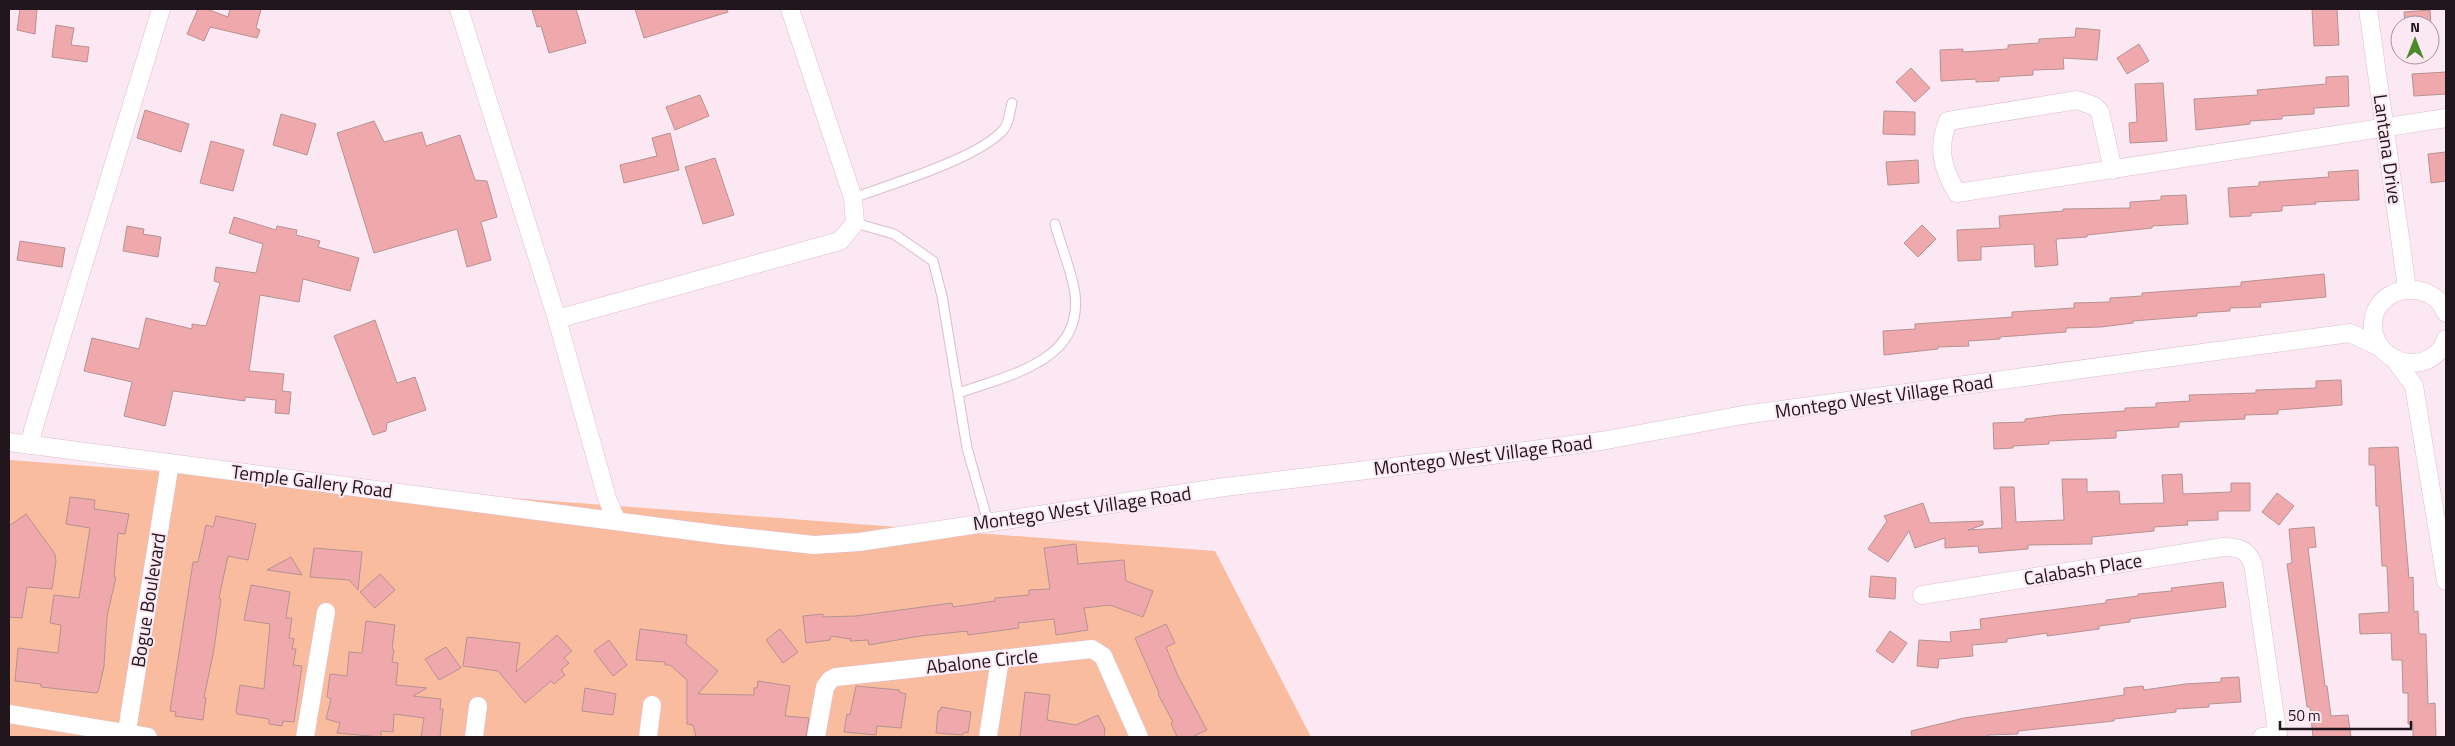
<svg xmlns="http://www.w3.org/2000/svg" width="2455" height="746" viewBox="0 0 2455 746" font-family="'Titillium Web',sans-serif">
  <rect width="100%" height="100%" fill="#fce8f2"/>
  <path fill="#fabc9e" d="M9 460 1215 551 1311 737H9Z"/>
  <g fill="#efa9ac" stroke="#b69293">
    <path d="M20 9H37L35 34 17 30Z"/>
    <path d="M198 9H207L228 17 230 9H261L256 28 260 30 257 38 210 27 204 41 187 34Z"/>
    <path d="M532 9H576L586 43 549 53 541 26 537 27Z"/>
    <path d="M635 9H727L728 12 644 38Z"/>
    <path d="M2312 9H2337L2339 45 2314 46Z"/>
    <path d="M2430 10 2431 25H2405L2404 12Z"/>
    <path d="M56 25 74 28 71 45 89 47 87 62 52 57Z"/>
    <path d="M2076 28 2100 30 2097 60 2063 58 2064 69 2033 70V75L1999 77V81L1976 82V79L1941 81 1940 50 1963 49V52L2008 49V45L2039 43V39L2075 37Z"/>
    <path d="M2139 44 2149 61 2127 74 2117 58Z"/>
    <path d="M1911 68 1930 88 1915 102 1896 82Z"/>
    <path d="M2446 72V94L2414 96 2412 74Z"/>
    <path d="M2348 76 2349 106 2314 108V114L2282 116V119L2250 121V124L2196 130 2194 99 2258 95 2257 90 2326 84V77Z"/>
    <path d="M2163 83 2167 141 2130 143 2129 123 2137 122 2135 84Z"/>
    <path d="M700 95 709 116 675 130 666 107Z"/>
    <path d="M145 110 189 124 181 152 137 138Z"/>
    <path d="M1884 111 1915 112V135L1883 134Z"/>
    <path d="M281 114 316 124 307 155 273 145Z"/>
    <path d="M374 121 384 142 422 132 426 146 460 135 475 180 487 181 497 217 481 222 491 260 467 267 457 229 374 253 337 133Z"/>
    <path d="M670 133 679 170 624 183 620 165 657 156 652 138Z"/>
    <path d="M211 141 244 150 233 191 200 183Z"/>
    <path d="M2446 152V181L2431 183 2428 154Z"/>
    <path d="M715 158 734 215 703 224 685 167Z"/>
    <path d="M1918 160 1919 183 1888 185 1886 162Z"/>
    <path d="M2358 170 2359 200 2315 202 2316 204 2282 206V211L2251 213V216L2230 217 2228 188 2259 186V182L2329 177 2328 172Z"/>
    <path d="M2186 195 2188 224 2152 226V228L2087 235V237L2056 239 2058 265 2035 267 2034 244 1981 247V260L1958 261 1957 230 2000 228 1999 216 2063 211V209L2130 208V202L2161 200V196Z"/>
    <path d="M234 217 276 230 277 226 297 230 296 235 320 241 318 247 359 258 350 291 303 279 299 302 260 295 249 371 284 374 282 391 291 392 289 414 275 413 276 400 245 397V401L173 391 165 426 124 416 132 382 84 371 92 338 139 349 146 318 192 329V324L206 326 220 283 214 281 216 267 256 273 263 244 229 233Z"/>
    <path d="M1922 225 1936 239 1918 257 1904 243Z"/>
    <path d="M127 226 144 229 143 234 161 237 158 257 123 251Z"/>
    <path d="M20 241 65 248 62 267 17 260Z"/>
    <path d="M2324 274 2326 297 2260 303 2261 307 2230 308V311L2197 313V316L2133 321V323L2101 327 2066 328V332L2000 337V339L1968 341 1969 346 1938 347V349L1884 355 1883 331 1915 329V324L2012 317V312L2074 308V303L2110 302V298L2142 296V293L2241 286V282Z"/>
    <path d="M375 320 397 383 415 377 426 410 387 423 386 431 373 435 334 336Z"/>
    <path d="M2341 380 2342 405 2278 410V414L2245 415V419L2179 422V427L2116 431V438L2049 441V444L2013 446V448L1994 449 1993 423 2025 422V419L2059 415 2125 411V408L2156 407V403L2190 401 2189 395 2256 393V390L2316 388V381Z"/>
    <path d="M2398 447 2409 578 2413 577 2414 612 2418 611 2419 634H2426L2428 704 2435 703 2436 737H2413V724H2408V693H2403L2402 660H2392L2391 633 2360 634 2359 614 2389 612 2387 566H2382L2379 506H2376L2375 465H2369V448Z"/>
    <path d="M2182 474 2183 494 2231 492V483H2250V511H2218V520L2187 521 2188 525 2154 527V531L2092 537V544L2028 545V549L1979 553 1978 546 1945 548V538L1915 548 1909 531 1888 562 1868 549 1887 521 1884 516 1923 503 1930 523 1983 521V525L1968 530 2002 528 2000 487H2014L2016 522 2064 520 2062 479H2087V492L2119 491 2120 504 2164 503 2162 475Z"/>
    <path d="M2277 493 2294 506 2279 525 2262 512Z"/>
    <path d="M70 497 95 500 94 509 129 514 125 534 118 533 114 577H116L107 616 104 666 98 692 96 693 41 687V684L15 681 18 648 58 653 61 625 50 623 54 595 79 598 90 528 66 524Z"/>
    <path d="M26 514 55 554 56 561 52 589 27 587 22 618 9 617V526Z"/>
    <path d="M216 516 256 524 248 560 228 556 219 598 221 599 214 649 204 698H206L203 720 175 716 176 712 170 711 193 562H198L206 525 213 527Z"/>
    <path d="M2314 527 2316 547 2308 548 2325 686H2327L2331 716 2348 715 2351 737H2313L2310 707H2307L2287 564 2292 563 2289 529Z"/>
    <path d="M1076 544 1078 564 1124 560 1126 581 1153 591 1143 617 1110 605 1084 608 1088 630 1056 635 1054 619 1018 623 1019 628 968 635 967 631 920 636 869 645 868 640 850 641 851 639 831 636 830 640 806 643 803 616 823 614V617L856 616 952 603 953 607 995 601V598L1029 595V590L1050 589 1044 548Z"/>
    <path d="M314 548 362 552 358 590 349 580 310 577Z"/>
    <path d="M291 557 302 575 267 570Z"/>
    <path d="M380 574 395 590 375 608 360 592Z"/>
    <path d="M1871 576 1896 578 1895 599 1869 597Z"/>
    <path d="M2223 582 2226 607 2130 619V622L2099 626V629L2047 636V633L2007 639V642L1972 645 1973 656 1939 659 1938 668 1917 666 1919 640 1951 642 1950 632 1981 629 1980 619 2106 603V600L2138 596V594L2172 591 2171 588Z"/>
    <path d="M251 585 290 592 286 618H292L289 638 294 639 292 649H296L293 665 302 666 294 722 283 721 282 726 269 724V719L237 714 236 711 240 685 264 689 270 624 244 620Z"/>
    <path d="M366 621 395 625 392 649 394 650 392 662 398 663 396 685 427 688 413 696 441 699 440 709H443L440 737H421L424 718 394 714 393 732 381 731V737L337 733 340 723 326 719 331 699 327 697 330 674 347 676 349 652 362 653Z"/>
    <path d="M1166 624 1175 643 1166 647 1178 676 1207 730 1192 737H1177L1171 723 1173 722 1158 694 1159 693 1135 638Z"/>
    <path d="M640 629 687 635 686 644 718 671 698 694 754 695V688H757L758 681 790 686 785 716 809 718 806 737H696L693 725 687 724V680L670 665H665V662L636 660Z"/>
    <path d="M780 629 798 652 783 663 766 640Z"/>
    <path d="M1890 631 1907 643 1893 663 1876 651Z"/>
    <path d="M557 635 572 651 564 658 569 663 561 670 565 675 554 684 551 681 525 703 498 671 463 666 467 637 520 643 516 672Z"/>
    <path d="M609 640 627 665 613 676 594 651Z"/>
    <path d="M446 647 461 668 439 680 425 659Z"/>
    <path d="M2239 677 2241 702 2209 704V707L2176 709V712L2114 719V721L2018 731V734L1988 735V737H1912L1911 731 1964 718 2124 695V688L2143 686 2144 690 2185 684 2221 682V678Z"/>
    <path d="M856 686 899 690V692L906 694 901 728 877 726 876 735 844 732 847 714 850 715Z"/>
    <path d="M585 688 616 694 613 715 582 711Z"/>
    <path d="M1025 692 1050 695 1047 720 1076 725 1098 715 1105 729 1104 737H1020Z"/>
    <path d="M941 707 971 712 968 733 964 732 963 735 936 733 938 711H940Z"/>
  </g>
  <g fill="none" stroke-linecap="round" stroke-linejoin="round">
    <g stroke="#dcbccd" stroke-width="11">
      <g id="service">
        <path d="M853 198C891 184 980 158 1004 129 1009 123 1010 110 1012 103"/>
        <path d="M855 223 894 234 933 261 942 296 967 448 988 522"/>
        <path d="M959 393C1008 375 1083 362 1075 294 1072 271 1061 247 1055 224"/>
      </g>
    </g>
    <g stroke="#dcbccd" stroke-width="19">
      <g id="minor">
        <path d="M459 9 557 319 607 498 616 520"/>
        <path d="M2368 9 2407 288"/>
        <path d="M2113 170 2100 112 2094 106 2077 100 1948 121C1937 148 1942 168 1957 193L2446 118"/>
        <path d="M2446 313C2431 275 2370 286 2373 328 2377 367 2432 377 2446 339"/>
        <path d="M557 319 840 241 855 223 853 198 790 9"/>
        <path d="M2395 360 2414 386 2446 581"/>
        <path d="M9 442 722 535 814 545 859 542 1225 487 1525 451 1601 441 1743 415 2350 333 2380 347"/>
        <path d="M30 445 33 430 161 9"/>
        <path d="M1922 595 2223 547C2238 547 2247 549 2253 564L2278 737"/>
        <path d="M9 714 148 737"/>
        <path d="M126 737 170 463"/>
        <path d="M305 737 326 612"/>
        <path d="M474 737 478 706"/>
        <path d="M648 737 652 705"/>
        <path d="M816 737 825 687 830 680 836 677 1092 649 1103 656 1139 737"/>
        <path d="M988 737 1000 659"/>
        <path d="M2262 737 2278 735"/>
      </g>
    </g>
    <use href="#service" stroke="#fff" stroke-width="9"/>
    <use href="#minor" stroke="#fff" stroke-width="18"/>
  </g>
  <g text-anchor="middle" stroke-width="4" stroke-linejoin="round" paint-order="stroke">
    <g font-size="19" fill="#22161d" stroke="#fce8f2">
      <text transform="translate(2388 149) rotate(82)" y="7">Lantana Drive</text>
      <text transform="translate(1884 396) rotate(-8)" y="7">Montego West Village Road</text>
      <text transform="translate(1483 455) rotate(-7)" y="7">Montego West Village Road</text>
      <text transform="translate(312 481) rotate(7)" y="7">Temple Gallery Road</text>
      <text transform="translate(1082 508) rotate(-8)" y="7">Montego West Village Road</text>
      <text transform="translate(2083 569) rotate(-9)" y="7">Calabash Place</text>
      <text transform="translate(148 600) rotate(-81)" y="7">Bogue Boulevard</text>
      <text transform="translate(982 661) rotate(-6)" y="7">Abalone Circle</text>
    </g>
  </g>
  <rect width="2455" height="746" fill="none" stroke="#22161d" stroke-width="20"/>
  <g transform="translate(2415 40)"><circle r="24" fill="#fce8f2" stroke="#a5949d"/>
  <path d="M0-4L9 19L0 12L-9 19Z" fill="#4a8a2a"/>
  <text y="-8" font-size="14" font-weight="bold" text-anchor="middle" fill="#22161d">N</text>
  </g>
  <path d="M2280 721v8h131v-8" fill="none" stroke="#22161d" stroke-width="2.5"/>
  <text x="2288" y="721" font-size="15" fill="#22161d" stroke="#fce8f2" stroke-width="4" paint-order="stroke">50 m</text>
</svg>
